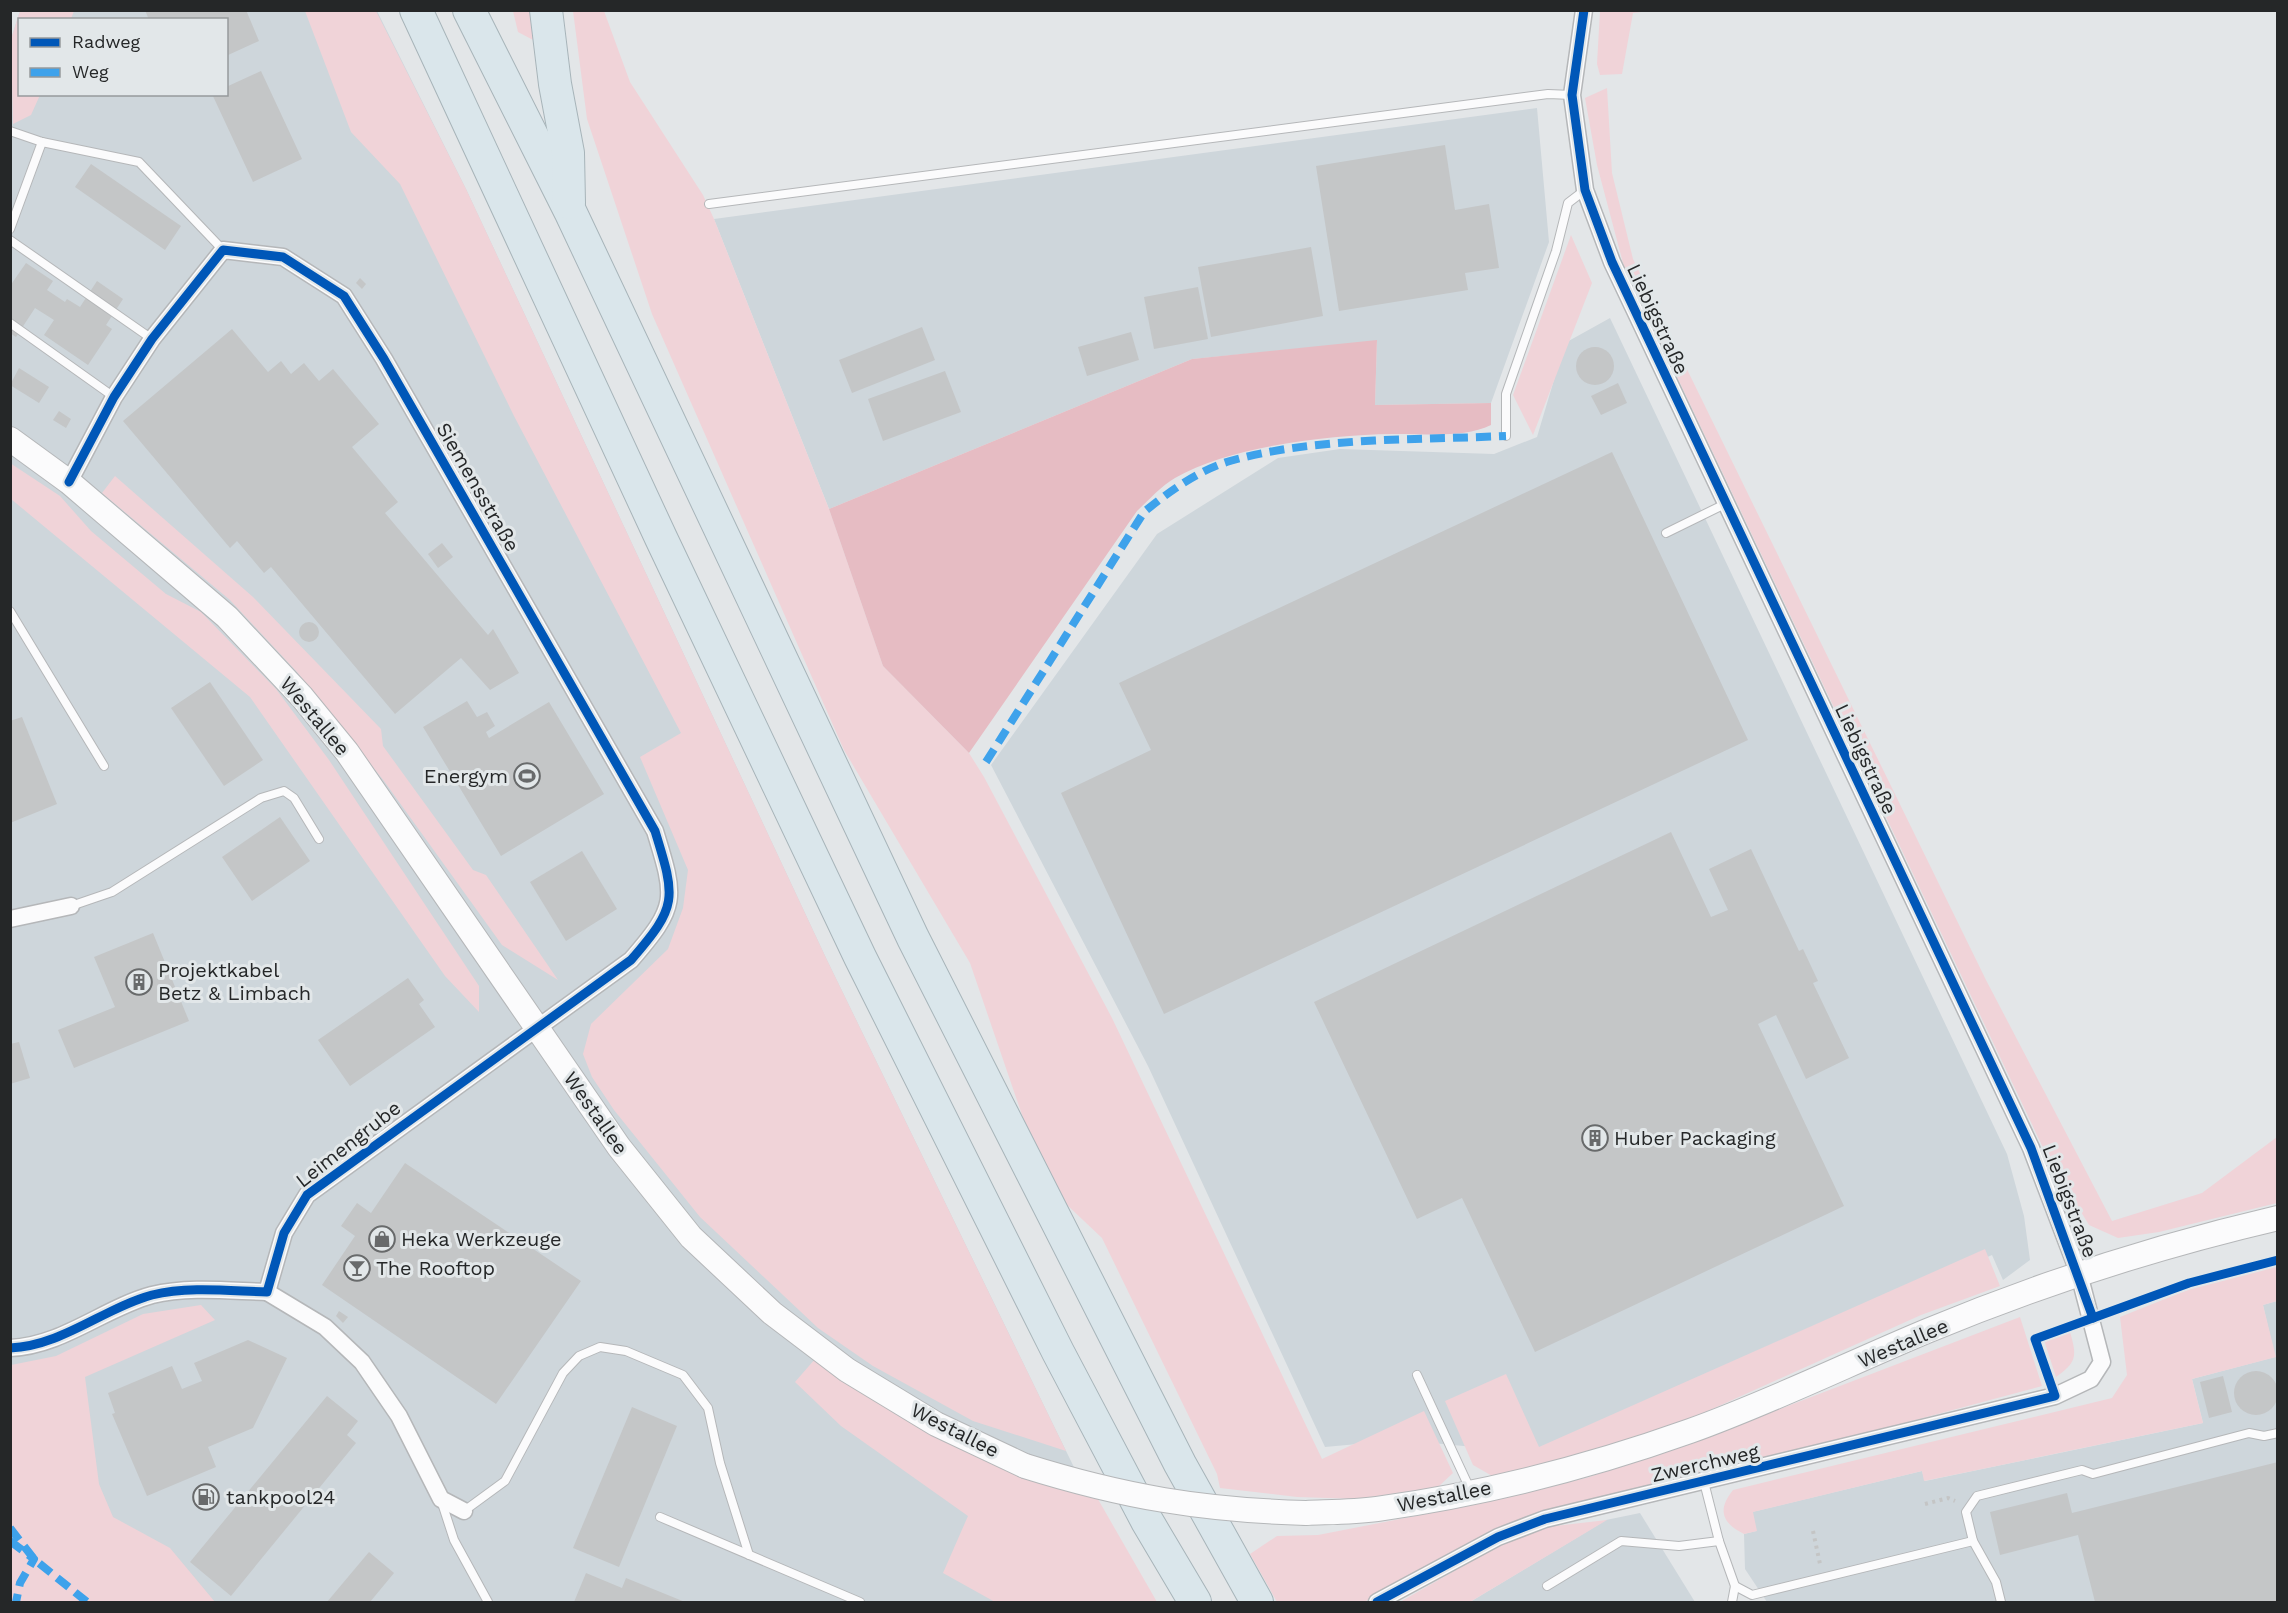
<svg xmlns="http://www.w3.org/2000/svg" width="2288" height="1613" viewBox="0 0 2288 1613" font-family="'Work Sans',sans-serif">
  <rect width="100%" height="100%" fill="#e3e6e8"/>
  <g fill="#ced6db" fill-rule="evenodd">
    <path d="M20 11H377L466 189 826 958 1107 1535 1148 1602H156L11 1434V39ZM20 20H226V94H20Z"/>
    <path d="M1537 108 1549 242 1491 403 1375 405 1377 341 1192 359 829 509 714 219Z"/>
    <path d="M1610 318 2007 1154 2024 1216 2030 1260 2003 1280 1992 1255 1547 1454 1401 1440 1325 1447 1148 1066 991 765 1157 534 1278 458 1340 449 1494 454 1537 437 1565 343Z"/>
    <path d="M2277 1301V1602H1767L1745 1569 1744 1534 1756 1531 1752 1512 1922 1471 1925 1481 2203 1423 2192 1379 2275 1357 2263 1305Z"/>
    <path d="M1640 1513 1695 1602H1470L1606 1520Z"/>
  </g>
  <g fill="#f0d3d8">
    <path d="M20 11H74L71 19 20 20V94L40 95 31 115 13 124 11 39Z"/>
    <path d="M305 11H376L466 189 826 958 1066 1451 973 1421 873 1366 818 1328 700 1217 614 1110 592 1077 583 1054 591 1024 668 949 683 908 688 870 640 757 681 733 514 416 400 184 351 132Z"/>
    <path d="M513 11H532L535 41 518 32Z"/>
    <path d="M573 11H604L630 82 703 195 714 219 829 509 883 666 969 753 984 777 1112 1018 1322 1459 1424 1411 1453 1473 1438 1487 1358 1499 1297 1497 1220 1488 1217 1474 1102 1238 1046 1185 970 963 844 750 652 314 587 119Z"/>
    <path d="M1600 11H1650L1633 13 1622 74 1600 75 1597 64Z"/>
    <path d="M1607 88 1612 173 1633 259 1986 980 2112 1221 2202 1193 2277 1137V1203L2159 1232 2118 1238 2089 1225 2047 1156 1623 263 1597 165 1585 98Z"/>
    <path d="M1571 235 1592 283 1533 435 1513 395Z"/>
    <path d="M10 463 60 496 91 531 166 594 201 612 276 689 329 760 479 986V1012L445 976 250 697 11 499Z"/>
    <path d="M115 476 253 597 381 729 383 746 473 870 486 875 558 980 502 945 384 781 297 672 230 600 102 493Z"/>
    <path d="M1985 1249 2000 1286 1921 1315 1690 1419 1579 1456 1494 1477 1473 1465 1445 1401 1506 1374 1539 1447Z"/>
    <path d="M2277 1266V1301L2263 1305 2276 1357 2192 1379 2203 1423 1924 1481 1922 1471 1753 1512 1757 1531 1744 1534C1722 1523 1717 1510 1733 1490L2112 1398 2127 1375 2120 1317 2190 1289Z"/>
    <path d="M201 1305 215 1320 85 1377 99 1484 113 1517 170 1548 215 1602H11V1365L56 1356 143 1314Z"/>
    <path d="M2020 1317 2042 1386 1493 1533 1364 1602H1277L1250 1554 1277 1536 1318 1535 1446 1510 1586 1478 1702 1439Z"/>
    <path d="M2070 1332C2077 1356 2077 1362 2056 1377L2044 1340Z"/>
    <path d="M822 1351 847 1370 1091 1487 1157 1602H995L943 1573 968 1516 841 1426 795 1382Z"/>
    <path d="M1607 1520 1470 1602H1400L1498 1546 1546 1527Z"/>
  </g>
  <path fill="#e6bcc3" d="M1377 340 1375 405 1491 403V425C1462 439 1424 433 1392 434 1329 435 1230 446 1175 478 1161 486 1149 500 1137 511L969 753 883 666 829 509 1192 359Z"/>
  <g fill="#c4c6c7">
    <path d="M145 10H246L259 41 226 56V20H149Z"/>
    <path d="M261 71 302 159 253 182 212 94H226V87Z"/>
    <path d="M1445 145 1455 210 1489 204 1499 268 1465 273 1468 290 1339 311 1316 166Z"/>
    <path d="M91 164 181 226 165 250 75 187Z"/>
    <path d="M1311 247 1323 316 1211 337 1198 267Z"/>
    <path d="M26 263 53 281 47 290 65 302 67 299 80 307 97 281 123 299 106 325 112 329 88 365 44 335 54 320 35 308 16 337 10 333V286Z"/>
    <path d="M360 278 366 284 362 289 356 283Z"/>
    <path d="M1198 287 1208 339 1154 349 1144 297Z"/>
    <path d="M922 327 935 360 852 393 839 360Z"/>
    <path d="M232 329 268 372 281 361 291 374 304 363 319 381 333 369 379 424 352 447 398 502 385 513 488 635 493 629 519 673 490 690 461 658 395 714 271 567 264 573 237 541 230 548 123 421Z"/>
    <path d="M1131 332 1139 360 1087 376 1078 347Z"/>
    <circle cx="1595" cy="366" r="19"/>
    <path d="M19 368 49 387 39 403 10 385Z"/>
    <path d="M945 371 961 412 883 441 868 399Z"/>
    <path d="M1618 383 1627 403 1601 415 1591 396Z"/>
    <path d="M59 411 71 419 66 428 53 420Z"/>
    <path d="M1612 452 1748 740 1164 1014 1061 793 1151 750 1119 683Z"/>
    <path d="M442 543 453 557 438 568 428 554Z"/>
    <circle cx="309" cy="632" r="10"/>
    <path d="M210 682 263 760 224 786 171 708Z"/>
    <path d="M467 701 477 717 487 712 495 726 486 732 489 738 549 702 604 794 501 856 423 727Z"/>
    <path d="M22 717 57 804 10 823V721Z"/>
    <path d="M280 817 310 861 252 901 222 857Z"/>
    <path d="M1671 832 1711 917 1728 910 1709 869 1751 849 1799 951 1803 949 1818 981 1813 983 1849 1058 1806 1079 1776 1015 1758 1024 1844 1206 1535 1352 1462 1198 1417 1219 1314 1002Z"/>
    <path d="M582 851 617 909 566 941 530 882Z"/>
    <path d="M153 933 189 1021 74 1068 58 1030 115 1007 94 957Z"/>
    <path d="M408 978 424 1000 419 1004 435 1027 350 1086 318 1040Z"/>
    <path d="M19 1042 30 1078 10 1084V1044Z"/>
    <path d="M405 1163 581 1281 496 1404 322 1285 355 1236 341 1226 357 1203 371 1213Z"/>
    <path d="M339 1311 348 1317 343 1323 336 1316Z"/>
    <path d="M248 1340 287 1358 253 1428 208 1447 216 1467 147 1496 112 1414 115 1413 108 1393 172 1366 182 1389 202 1381 194 1363Z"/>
    <circle cx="2256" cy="1393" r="22"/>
    <path d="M2223 1376 2232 1412 2209 1418 2200 1382Z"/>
    <path d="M327 1396 358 1421 347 1435 356 1443 231 1596 190 1562Z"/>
    <path d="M632 1407 677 1426 619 1567 573 1548Z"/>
    <path d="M2278 1462V1602H2095L2078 1535 2000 1555 1990 1512 2067 1493 2072 1513Z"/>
    <path d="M369 1552 394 1573 370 1602H327Z"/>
    <path d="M586 1573 622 1588 626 1578 685 1602H574Z"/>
  </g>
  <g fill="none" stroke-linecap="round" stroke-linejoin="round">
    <g stroke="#b5b7b9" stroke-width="10">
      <g id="service">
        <path d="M10 131 42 142 139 162 223 250"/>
        <path d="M709 204 1548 94 1572 95"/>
        <path d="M10 229 42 142"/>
        <path d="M10 240 152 339"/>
        <path d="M10 323 114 397"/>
        <path d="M1506 436V394L1556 251 1568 203 1585 190"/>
        <path d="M1666 533 1725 504"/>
        <path d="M10 611 104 766"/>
        <path d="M71 906 112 892 261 798 284 791 294 798 319 839"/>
        <path d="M1417 1375 1470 1489"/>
        <path d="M1704 1482 1719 1541 1735 1586 1732 1602"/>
        <path d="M441 1500 454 1540 488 1602"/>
        <path d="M464 1511 505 1481 563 1373 579 1356 600 1347 626 1351 683 1375 708 1408 720 1463 749 1555"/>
        <path d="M660 1517 860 1602"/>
        <path d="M1547 1586 1621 1541 1679 1546 1719 1541"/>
        <path d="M1735 1586 1752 1595 1973 1541"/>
        <path d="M2001 1602 1996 1582 1973 1541 1966 1512 1977 1496 2082 1470 2093 1474 2249 1433 2264 1436 2278 1433"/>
      </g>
    </g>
    <g stroke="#b5b7b9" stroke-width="19">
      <g id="minor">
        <path d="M10 919 71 906"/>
        <path d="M267 1292 325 1327 362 1362 399 1416 441 1499 464 1511"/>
        <path d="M10 1348C62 1346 104 1308 152 1295 189 1286 230 1291 267 1292L284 1233 307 1195 631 960C678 906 676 899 655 831L384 359 344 296 283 257 223 250 152 339 114 397 69 482"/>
        <path d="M1377 1602 1498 1537 1545 1519 2055 1396 2091 1379 2102 1362 2079 1274 2031 1148 1612 262 1585 190 1572 95 1584 10"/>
      </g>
    </g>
    <g stroke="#b5b7b9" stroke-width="26">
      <g id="secondary">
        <path d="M10 439 69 482 227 617 302 697 347 752 619 1147 691 1237 772 1313 847 1370 936 1424 1025 1466"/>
        <path d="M1306 1513C1329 1512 1354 1512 1377 1509 1484 1494 1589 1467 1690 1431 1771 1402 1848 1364 1927 1331 2040 1284 2158 1246 2278 1218"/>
      </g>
    </g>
    <g stroke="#a7b4b9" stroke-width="34">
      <g id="motorway">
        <path d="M416 10 661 538 860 957 1058 1352 1147 1521 1195 1602"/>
        <path d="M469 10 570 211 913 938 1180 1464 1257 1602"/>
        <path d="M546 10 555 84 568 153 569 203"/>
      </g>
    </g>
    <g stroke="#c4c5c5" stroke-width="4" stroke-dasharray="3 4.5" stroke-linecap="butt">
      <path d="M1925 1504 1948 1498 1955 1501"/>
      <path d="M1813 1531 1820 1564"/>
    </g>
    <use href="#service" stroke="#fbfbfc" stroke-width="8"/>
    <use href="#minor" stroke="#fbfbfc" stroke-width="16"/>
    <use href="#secondary" stroke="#fbfbfc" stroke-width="24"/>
    <use href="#motorway" stroke="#dae6eb" stroke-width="32"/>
    <g stroke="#b5b7b9" stroke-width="26" stroke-linecap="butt">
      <path id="secondary-bridge" d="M1025 1466C1124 1497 1202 1510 1306 1513"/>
    </g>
    <use href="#secondary-bridge" stroke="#fbfbfc" stroke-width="24"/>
    <g stroke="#3ea2eb" stroke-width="8" stroke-dasharray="15 8" stroke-linecap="butt">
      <path d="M986 762 1144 512C1170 491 1197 471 1230 461 1314 437 1419 440 1506 436"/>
      <path d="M10 1528 34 1559 87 1602"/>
      <path d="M10 1541 34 1559 20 1583 16 1602"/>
    </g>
    <g stroke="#e2e7e9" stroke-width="13">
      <g id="cycleway">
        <path d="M1584 10 1572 95 1585 190 1612 262 2031 1148 2093 1318"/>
        <path d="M10 1348C62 1346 104 1308 152 1295 189 1286 230 1291 267 1292L284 1233 307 1195 631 960C678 906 676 899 655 831L384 359 344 296 283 257 223 250 152 339 114 397 69 482"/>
        <path d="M1377 1602 1498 1537 1545 1519 2055 1396 2035 1339 2189 1283 2278 1260"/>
      </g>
    </g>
    <use href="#cycleway" stroke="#0057b8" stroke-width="9"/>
  </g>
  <defs>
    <g id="stadium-ring" transform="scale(1.35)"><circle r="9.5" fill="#e2e7e9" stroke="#686a6b" stroke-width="1.5"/><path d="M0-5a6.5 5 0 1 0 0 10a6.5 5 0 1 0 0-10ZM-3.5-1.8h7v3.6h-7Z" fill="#686a6b"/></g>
    <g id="building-ring" transform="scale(1.35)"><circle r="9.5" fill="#e2e7e9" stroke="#686a6b" stroke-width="1.5"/><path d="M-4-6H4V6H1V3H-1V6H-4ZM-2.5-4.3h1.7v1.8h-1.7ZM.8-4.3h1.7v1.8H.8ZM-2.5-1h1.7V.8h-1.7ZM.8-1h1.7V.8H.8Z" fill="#686a6b"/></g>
    <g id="shop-ring" transform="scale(1.35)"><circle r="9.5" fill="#e2e7e9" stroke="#686a6b" stroke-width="1.5"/><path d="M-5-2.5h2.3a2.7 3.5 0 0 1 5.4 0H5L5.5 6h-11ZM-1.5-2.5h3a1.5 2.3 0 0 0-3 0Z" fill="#686a6b"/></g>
    <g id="bar-ring" transform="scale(1.35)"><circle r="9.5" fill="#e2e7e9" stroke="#686a6b" stroke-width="1.5"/><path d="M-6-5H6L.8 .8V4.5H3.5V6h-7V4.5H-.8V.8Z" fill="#686a6b"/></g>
    <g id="fuel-ring" transform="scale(1.35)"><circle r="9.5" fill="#e2e7e9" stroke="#686a6b" stroke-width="1.5"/><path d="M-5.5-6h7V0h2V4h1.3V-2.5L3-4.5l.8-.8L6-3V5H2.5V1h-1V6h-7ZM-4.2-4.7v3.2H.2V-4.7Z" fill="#686a6b"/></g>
  </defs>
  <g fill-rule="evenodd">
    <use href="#stadium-ring" x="527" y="776"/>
    <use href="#building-ring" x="139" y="982"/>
    <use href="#building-ring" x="1595" y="1138"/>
    <use href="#shop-ring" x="382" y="1239"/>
    <use href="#bar-ring" x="357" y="1268"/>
    <use href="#fuel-ring" x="206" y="1497"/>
  </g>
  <g text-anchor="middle" stroke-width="6" stroke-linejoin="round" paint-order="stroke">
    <g font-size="20" fill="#252728" stroke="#e2e7e9">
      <text transform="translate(1658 319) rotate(65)" y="7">Liebigstraße</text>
      <text transform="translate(478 487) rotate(60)" y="7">Siemensstraße</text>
      <text transform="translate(315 716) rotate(50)" y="7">Westallee</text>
      <text transform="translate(1866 759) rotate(65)" y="7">Liebigstraße</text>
      <text transform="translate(596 1113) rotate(55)" y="7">Westallee</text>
      <text transform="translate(348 1144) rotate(-38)" y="7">Leimengrube</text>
      <text transform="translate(2070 1201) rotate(69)" y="7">Liebigstraße</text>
      <text transform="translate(1903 1343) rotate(-23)" y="7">Westallee</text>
      <text transform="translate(955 1430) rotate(27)" y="7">Westallee</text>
      <text transform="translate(1705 1463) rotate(-13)" y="7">Zwerchweg</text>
      <text transform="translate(1444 1496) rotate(-11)" y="7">Westallee</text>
    </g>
    <g font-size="20" fill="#252728" stroke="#e2e7e9" text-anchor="start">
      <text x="508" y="783" text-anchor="end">Energym</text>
      <text x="158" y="977">Projektkabel<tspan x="158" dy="23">Betz &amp; Limbach</tspan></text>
      <text x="1614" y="1145">Huber Packaging</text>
      <text x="401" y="1246">Heka Werkzeuge</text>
      <text x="376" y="1275">The Rooftop</text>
      <text x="226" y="1504">tankpool24</text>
    </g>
  </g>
  <rect width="2288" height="1613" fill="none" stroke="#252728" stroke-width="24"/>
  <rect x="18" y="18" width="210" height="78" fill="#e2e7e9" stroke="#969a9c" stroke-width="1.5"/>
  <rect x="30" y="38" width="30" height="9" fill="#0057b8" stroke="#969a9c" stroke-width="1.5"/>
  <text x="72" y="48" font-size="18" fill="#252728">Radweg</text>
  <rect x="30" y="68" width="30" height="9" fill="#3ea2eb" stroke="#969a9c" stroke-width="1.5"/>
  <text x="72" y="78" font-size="18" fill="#252728">Weg</text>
</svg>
